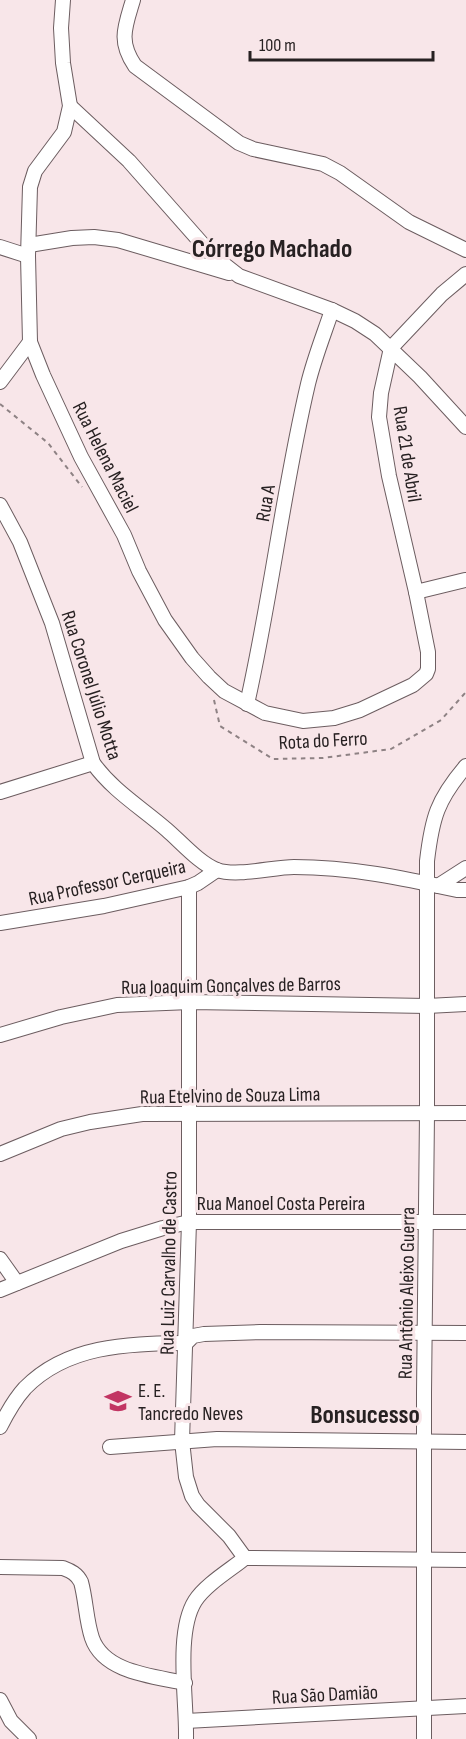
<svg xmlns="http://www.w3.org/2000/svg" width="466" height="1739" viewBox="0 0 466 1739" font-family="'Sofia Sans Condensed',sans-serif">
  <rect width="100%" height="100%" fill="#f8e6e9"/>
  <g fill="none" stroke-linecap="round" stroke-linejoin="round">
    <g stroke="#6c5d60" stroke-width="16">
      <g id="minor">
        <path d="M63 0 61 28 63 63 70 106 64 132 35 171 30 187 28 256 30 342 43 375 81 457 124 535 139 571 165 620 192 658 209 677 224 691 265 713 303 721 334 718 360 710 413 685 426 674 428 669V652L416 592 389 476 379 417 381 393 391 348 442 294 466 274"/>
        <path d="M133 0C125 27 118 41 135 66L239 143 253 149 323 164 340 173 409 222 466 250"/>
        <path d="M70 106 129 161 212 255 239 276 332 310 355 321 375 334 420 377 466 427"/>
        <path d="M29 245 72 238 94 237 118 240 229 273"/>
        <path d="M0 247 28 256"/>
        <path d="M0 382 30 342"/>
        <path d="M0 505 20 542 52 623 93 763C113 791 142 808 167 830 181 842 200 864 217 870 237 877 273 867 294 867 350 867 403 878 457 890H466"/>
        <path d="M416 592 465 580"/>
        <path d="M247 704C271 598 283 490 308 384 314 359 324 334 332 310"/>
        <path d="M0 792 93 763"/>
        <path d="M438 886 466 868"/>
        <path d="M189 887V1222L182 1441 186 1477 192 1496 198 1505 229 1536 245 1558"/>
        <path d="M0 923 104 906 189 887 198 883 217 870"/>
        <path d="M0 1035 61 1017 117 1005 190 1002 427 1006 466 1004"/>
        <path d="M0 1154 61 1129 90 1122 142 1114 466 1113"/>
        <path d="M0 1259 17 1283"/>
        <path d="M0 1290 121 1241 163 1228 189 1222H466"/>
        <path d="M0 1427C7 1413 15 1399 25 1388 68 1344 129 1344 186 1343L193 1336 204 1334 260 1332 466 1333"/>
        <path d="M110 1447 217 1439 466 1442"/>
        <path d="M245 1558 466 1560"/>
        <path d="M0 1567 63 1568C71 1571 77 1574 81 1582 86 1600 86 1620 92 1638 104 1673 154 1676 185 1683"/>
        <path d="M0 1700 11 1721 29 1739"/>
        <path d="M186 1721 466 1706"/>
        <path d="M186 1739C187 1701 175 1633 195 1601 205 1585 230 1570 245 1558"/>
        <path d="M424 1739V1393L427 1114V861C432 818 437 800 466 766"/>
      </g>
    </g>
    <g stroke="#8e8284" stroke-width="2" stroke-dasharray="4.5 4.5" stroke-linecap="butt">
      <path d="M0 404 48 443 82 487"/>
      <path d="M214 700 220 726 273 759 323 758 391 749 441 720 466 692"/>
    </g>
    <use href="#minor" stroke="#fff" stroke-width="14"/>
  </g>
  <defs>
    <g id="school-bare" transform="scale(2.07)"><path d="M0-5L7-2L0 1L-7-2ZM-4 1L0 2.5L4 1V4Q0 6-4 4Z" fill="#c23563" stroke="#f8e6e9" stroke-width="2.5" paint-order="stroke"/></g>
  </defs>
  <g fill-rule="evenodd">
    <use href="#school-bare" x="118" y="1401"/>
  </g>
  <g text-anchor="middle" stroke-width="6" stroke-linejoin="round" paint-order="stroke">
    <g font-size="20" fill="#272122" stroke="#f8e6e9">
      <text transform="translate(408 454) rotate(81)" y="7">Rua 21 de Abril</text>
      <text transform="translate(106 457) rotate(63)" y="7">Rua Helena Maciel</text>
      <text transform="translate(265 503) rotate(-80)" y="7">Rua A</text>
      <text transform="translate(92 685) rotate(72)" y="7">Rua Coronel Júlio Motta</text>
      <text transform="translate(323 740) rotate(-3)" y="7">Rota do Ferro</text>
      <text transform="translate(107 882) rotate(-12)" y="7">Rua Professor Cerqueira</text>
      <text transform="translate(231 985) rotate(-1)" y="7">Rua Joaquim Gonçalves de Barros</text>
      <text transform="translate(230 1095) rotate(-1)" y="7">Rua Etelvino de Souza Lima</text>
      <text x="281" y="1210">Rua Manoel Costa Pereira</text>
      <text transform="translate(168 1263) rotate(-89)" y="7">Rua Luiz Carvalho de Castro</text>
      <text transform="translate(406 1293) rotate(-89)" y="7">Rua Antônio Aleixo Guerra</text>
      <text transform="translate(325 1694) rotate(-3)" y="7">Rua São Damião</text>
    </g>
    <g font-size="20" fill="#272122" stroke="#f8e6e9" text-anchor="start">
      <text x="138" y="1397">E. E.<tspan x="138" dy="23">Tancredo Neves</tspan></text>
    </g>
    <g font-size="26" font-weight="bold" fill="#272122" stroke="#f8e6e9">
      <text x="272" y="257">Córrego Machado</text>
      <text x="365" y="1423">Bonsucesso</text>
    </g>
  </g>
  <path d="M250 51v9h183v-9" fill="none" stroke="#272122" stroke-width="3"/>
  <text x="259" y="51" font-size="18" fill="#272122" stroke="#f8e6e9" stroke-width="4.5" paint-order="stroke">100 m</text>
</svg>
